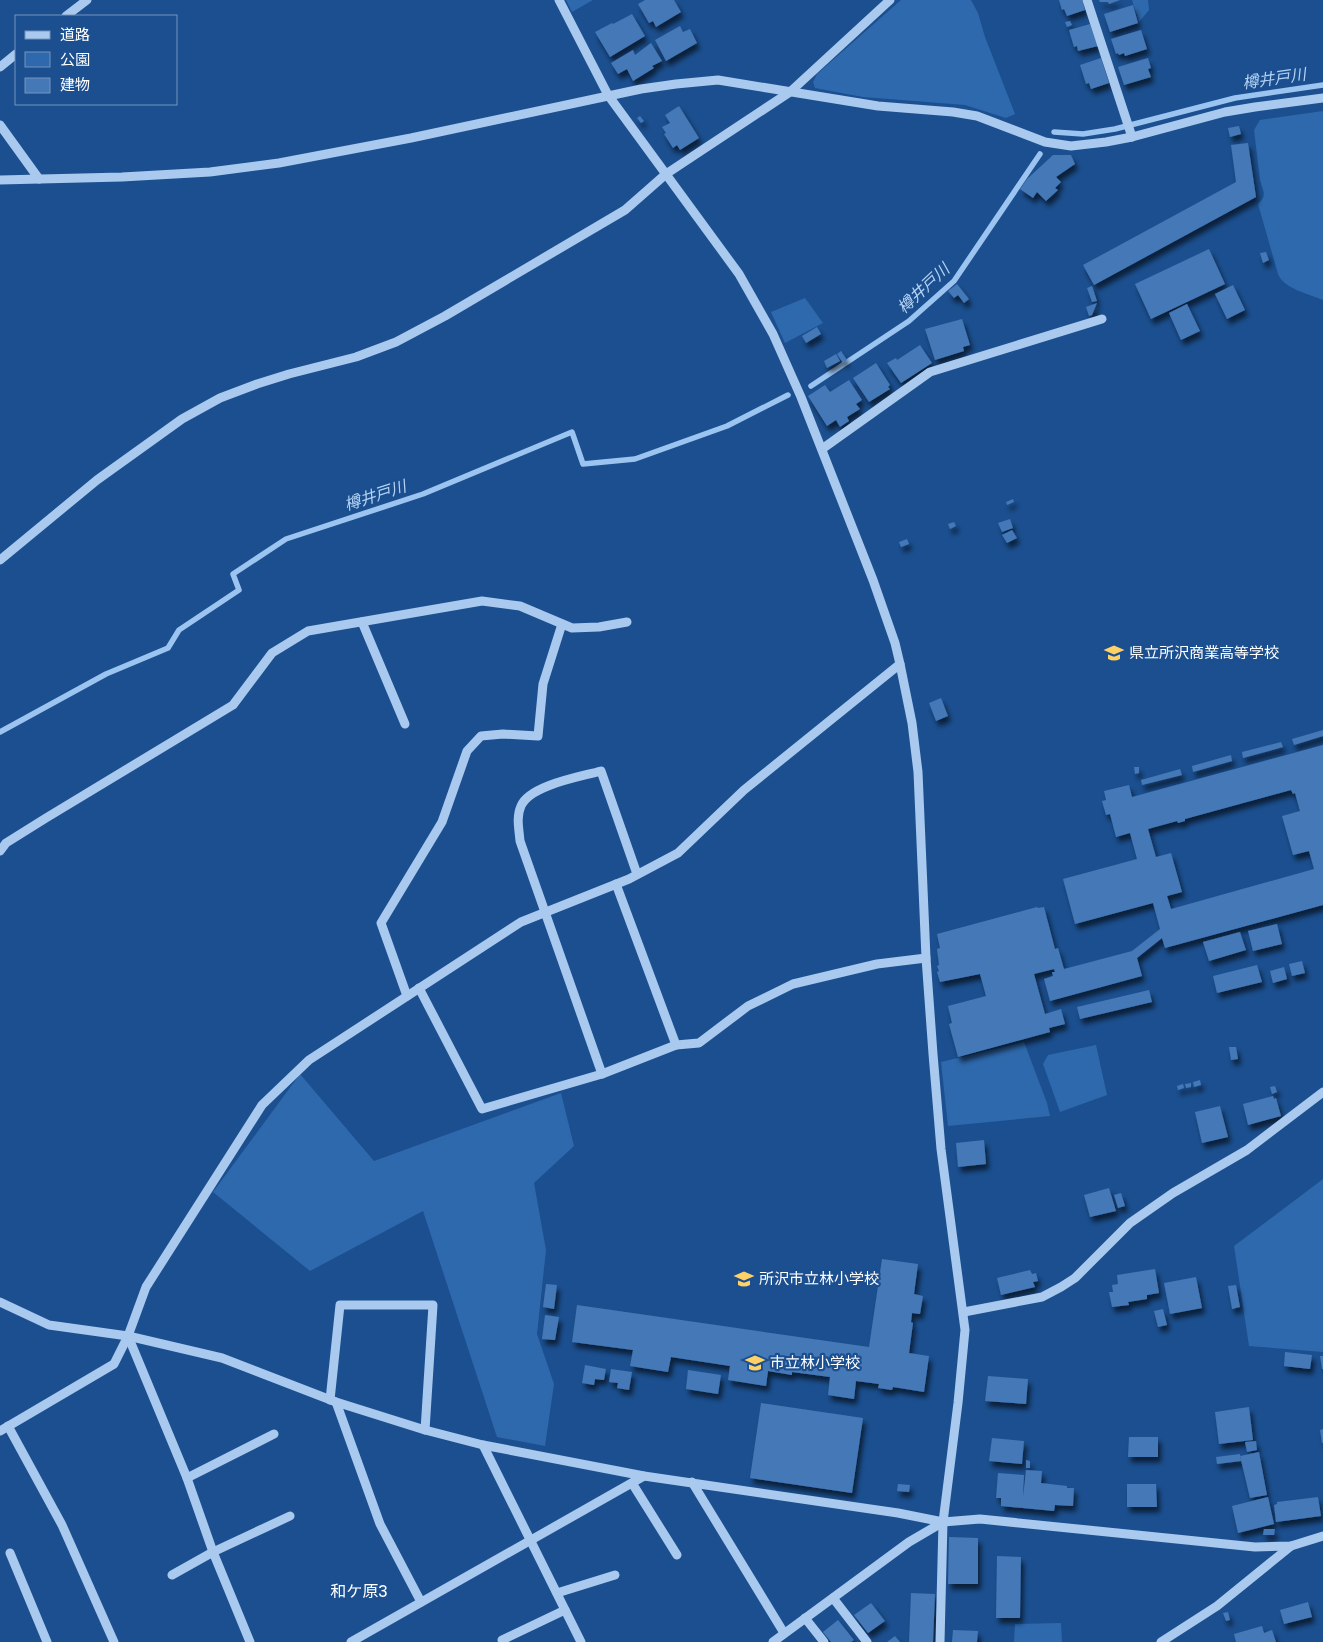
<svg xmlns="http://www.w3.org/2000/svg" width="1323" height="1642" viewBox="0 0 1323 1642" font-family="'Golos Text','Noto Sans JP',sans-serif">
  <defs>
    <filter id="shadow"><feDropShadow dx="3" dy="5.5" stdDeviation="2.5" flood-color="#0009"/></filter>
  </defs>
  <rect width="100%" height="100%" fill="#1b4f8f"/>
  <g fill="#2e69ad">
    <path d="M566 0H593L572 12Z"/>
    <path d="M901 0H971L978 13 985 37 1015 114 1006 118 965 105 863 97 815 88 813 82 817 74Z"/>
    <path d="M1132 0H1148L1149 10 1139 22Z"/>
    <path d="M1323 111V300C1309 294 1284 289 1278 274L1258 204 1263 198 1264 193 1260 180 1254 130 1260 120Z"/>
    <path d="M805 298 823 323 785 343 771 312Z"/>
    <path d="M1024 1042 1047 1103 1050 1116 948 1126 941 1062Z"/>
    <path d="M1096 1045 1107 1095 1060 1112 1043 1064 1048 1055Z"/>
    <path d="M300 1074 374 1161 561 1093 574 1146 534 1183 546 1250 537 1334 554 1384 545 1446 497 1437 423 1211 310 1271 213 1192Z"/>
    <path d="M1323 1179V1352L1249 1346 1234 1246Z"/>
    <path d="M1061 1623 1062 1642H1014L1015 1624Z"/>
  </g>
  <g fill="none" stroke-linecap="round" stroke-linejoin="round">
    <g stroke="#9cc4f0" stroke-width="5.5">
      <path d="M1054 132 1083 134 1115 129 1235 98 1323 85"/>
      <path d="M811 386 909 321 954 281 1040 154"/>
      <path d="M0 732 106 674 168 648 179 630 239 590 233 574 286 539 423 494 572 432 583 464 635 459 727 426 788 395"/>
    </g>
  </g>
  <g fill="#4478b7" fill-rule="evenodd" filter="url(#shadow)">
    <path d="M645 0H674L681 12 656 27 653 21 649 23 638 4Z"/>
    <path d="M1059 0H1082L1085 10 1067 16 1064 9 1062 10Z"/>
    <path d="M1099 0H1120L1109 4 1108 2H1100Z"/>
    <path d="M1133 5 1138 23 1110 32 1104 14Z"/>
    <path d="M632 14 645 36 610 57 595 32 612 23 613 24Z"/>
    <path d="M1070 21 1072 25 1067 27 1065 22Z"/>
    <path d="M1090 24 1098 46 1078 51 1077 46 1074 47 1069 30Z"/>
    <path d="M680 26 683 32 690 29 697 43 666 61 655 40Z"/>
    <path d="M1141 30 1147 49 1125 56 1124 53 1119 55 1118 53 1116 54 1111 39Z"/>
    <path d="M651 43 662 61 652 66 654 68 633 81 627 69 618 74 611 63 633 50 635 55Z"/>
    <path d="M1101 58 1109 83 1091 89 1089 83 1086 84 1080 65Z"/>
    <path d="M1148 58 1151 68 1148 69 1151 77 1124 85 1118 67Z"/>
    <path d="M679 106 699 138 680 150 677 145 673 148 664 134 666 133 662 127 670 123 665 115Z"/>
    <path d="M640 116 644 121 641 123 637 118Z"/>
    <path d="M1239 126 1241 134 1230 137 1228 128Z"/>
    <path d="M1248 143 1256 197 1094 285 1083 265 1236 182 1231 145Z"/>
    <path d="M1053 155H1071L1075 164 1056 177 1061 182 1055 188 1058 190 1046 201 1037 192 1033 198 1020 189 1027 179Z"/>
    <path d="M1209 249 1225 284 1151 319 1135 284Z"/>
    <path d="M1266 252 1269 260 1263 263 1260 253Z"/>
    <path d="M957 284 969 299 964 303 958 295 954 298 948 291Z"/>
    <path d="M1233 285 1245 310 1227 319 1215 294Z"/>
    <path d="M1092 286 1097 301 1092 302 1087 288Z"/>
    <path d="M1097 303 1092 315 1089 316 1086 307Z"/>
    <path d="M1187 304 1200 331 1181 340 1169 313Z"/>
    <path d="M962 319 970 345 963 347 964 351 935 360 925 329Z"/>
    <path d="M817 327 821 334 806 343 802 336Z"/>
    <path d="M920 345 932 363 901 383 887 363 896 358 897 360Z"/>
    <path d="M841 351 847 360 843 363 837 354Z"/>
    <path d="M836 354 840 361 827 368 824 361Z"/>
    <path d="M876 363 890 385 888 387 890 389 869 402 853 378Z"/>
    <path d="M849 380 862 400 856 404 860 409 847 417 849 421 840 427 836 420 827 426 808 396 825 385 830 392Z"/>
    <path d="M1013 499 1014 502 1007 505 1006 502Z"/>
    <path d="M1010 519 1013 528 1002 532 998 523Z"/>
    <path d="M954 522 956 526 950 529 948 524Z"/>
    <path d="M1012 530 1017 538 1007 543 1002 535Z"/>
    <path d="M907 539 909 544 901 547 899 542Z"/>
    <path d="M941 698 948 716 936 721 929 703Z"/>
    <path d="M1323 730V736L1294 745 1292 739Z"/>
    <path d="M1281 742 1283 747 1243 758 1242 752Z"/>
    <path d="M1323 745V905L1165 948 1162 938 1137 958 1142 976 1050 1001 1044 979 1053 976 1052 972H1055L1054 969 1034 974 1045 1014 1061 1009 1065 1024 1049 1028 1050 1032 958 1057 949 1024 952 1023 948 1006 986 996 980 974 940 982 937 972 939 971 937 966 939 965 937 949 940 948 937 934 1037 907 1038 908 1044 907 1055 949 1058 948 1064 969 1132 951 1160 929 1153 903 1075 924 1063 879 1137 859 1130 833 1116 837 1110 814 1106 815 1102 801 1106 800 1104 791 1129 785 1132 797ZM1291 790 1293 794 1295 793 1300 811 1282 816 1293 855 1309 851 1314 869 1171 909 1167 896 1182 892 1171 853 1156 857 1148 829 1177 821 1178 823 1185 821V819Z"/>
    <path d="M1231 755 1232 761 1193 772 1192 766Z"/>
    <path d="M1134 767H1139V773L1135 774Z"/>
    <path d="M1180 769 1182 775 1142 785 1141 780Z"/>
    <path d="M1277 924 1282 944 1253 951 1248 931Z"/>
    <path d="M1240 932 1246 950 1209 961 1203 942Z"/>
    <path d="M1302 961 1305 973 1292 976 1289 964Z"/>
    <path d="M1257 965 1262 982 1217 993 1213 976Z"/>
    <path d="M1284 967 1287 979 1273 983 1270 971Z"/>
    <path d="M1149 990 1152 1002 1080 1019 1077 1007Z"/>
    <path d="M1229 1047H1236L1238 1059 1231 1060Z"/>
    <path d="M1200 1080 1201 1085 1194 1087 1193 1082Z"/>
    <path d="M1191 1083V1087L1186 1088 1185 1084Z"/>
    <path d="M1183 1084 1184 1088 1178 1090 1177 1086Z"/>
    <path d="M1275 1086 1277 1092 1272 1094 1270 1087Z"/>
    <path d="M1273 1096 1274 1099 1276 1098 1281 1116 1248 1125 1243 1104Z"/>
    <path d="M1220 1106 1228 1137 1202 1143 1195 1112Z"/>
    <path d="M984 1140 986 1164 958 1167 956 1143Z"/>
    <path d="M1109 1188 1116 1211 1090 1217 1084 1195Z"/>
    <path d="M1121 1193 1125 1206 1118 1208 1114 1195Z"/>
    <path d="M882 1259 918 1264 914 1294 923 1296 920 1314 912 1313 911 1322 913 1323 909 1353 929 1356 924 1392 893 1387 892 1390 878 1388 879 1384 856 1381 854 1399 828 1395 830 1377 792 1372V1375L768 1371 766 1386 728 1380 730 1366 671 1357 668 1372 630 1366 633 1350 572 1342 577 1305 869 1347Z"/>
    <path d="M1155 1269 1159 1293 1147 1295V1299L1128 1302 1129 1305 1112 1307 1109 1292H1113L1112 1285 1118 1284 1117 1275Z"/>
    <path d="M1030 1270 1032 1274 1036 1273 1038 1281 1033 1282 1035 1287 1001 1295 997 1278Z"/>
    <path d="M1196 1277 1202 1308 1170 1314 1164 1283Z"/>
    <path d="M546 1284 557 1285 554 1309 543 1307Z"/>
    <path d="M1236 1285 1240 1307 1232 1309 1228 1286Z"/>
    <path d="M1163 1309 1167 1325 1158 1327 1154 1311Z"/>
    <path d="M545 1315 559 1317 555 1340 542 1339Z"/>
    <path d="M1285 1352 1312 1355 1310 1369 1284 1366Z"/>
    <path d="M1320 1356H1323V1369H1322Z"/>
    <path d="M585 1365 606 1369 604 1380 595 1379 594 1385 582 1383Z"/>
    <path d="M611 1369 632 1372 629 1390 617 1388 618 1383 609 1382Z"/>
    <path d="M688 1370 721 1375 718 1394 686 1389Z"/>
    <path d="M988 1376 1028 1379 1026 1404 985 1401Z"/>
    <path d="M761 1403 863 1418 852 1493 750 1478Z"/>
    <path d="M1249 1407 1253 1440 1219 1444 1215 1412Z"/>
    <path d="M1323 1429V1443H1322L1320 1430Z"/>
    <path d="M1129 1437H1158V1457H1128Z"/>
    <path d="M992 1438 1024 1441 1022 1464 989 1461Z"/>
    <path d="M1256 1441 1257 1450 1247 1452 1245 1442Z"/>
    <path d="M1259 1452 1267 1495 1250 1498 1240 1456Z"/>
    <path d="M1240 1454 1241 1461 1217 1464 1216 1457Z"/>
    <path d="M1026 1460 1030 1461V1468H1026Z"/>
    <path d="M1026 1470 1042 1471 1041 1483 1067 1486V1488H1074L1073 1506 1055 1505 1054 1511 1001 1506V1498H996L998 1473 1024 1475 1023 1497Z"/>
    <path d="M898 1484 910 1485 909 1492 897 1491Z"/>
    <path d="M1127 1484H1156L1157 1507H1127Z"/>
    <path d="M1268 1497 1274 1524 1238 1533 1232 1506Z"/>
    <path d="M1318 1497 1321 1516 1276 1522 1274 1505 1277 1504V1502Z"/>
    <path d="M1264 1529H1275L1274 1535H1263Z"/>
    <path d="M949 1537 978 1538V1584H948Z"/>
    <path d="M997 1556 1021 1557 1020 1618H996Z"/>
    <path d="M911 1593 935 1594 933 1642H909Z"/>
    <path d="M1308 1602 1312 1617 1284 1624 1280 1610Z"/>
    <path d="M871 1603 885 1621 868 1633 854 1615Z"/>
    <path d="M1228 1612 1230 1620 1226 1621 1223 1613Z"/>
    <path d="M838 1620 854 1640 851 1642H831L823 1632Z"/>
    <path d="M1262 1626 1264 1633 1272 1630 1276 1642H1236L1234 1634Z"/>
    <path d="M953 1630 978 1631 977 1642H952Z"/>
    <path d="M895 1636 900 1642H887Z"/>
  </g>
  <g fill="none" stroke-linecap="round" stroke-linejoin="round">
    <g stroke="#a9c9ee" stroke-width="9">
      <path d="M559 0 608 95 739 274 773 334 801 397 873 580 895 643 900 664 912 723 918 772 926 958 933 1054 941 1149 965 1330 958 1403 943 1522 940 1642"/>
      <path d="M1087 0 1132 137"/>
      <path d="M66 16 87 0"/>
      <path d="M0 67 16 54"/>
      <path d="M0 125 39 179"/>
      <path d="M0 180 122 177 210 172 279 163 411 138 641 89 676 84 718 80 878 106 953 112 977 116 1045 142 1071 146 1106 142 1132 137 1225 112 1255 107 1323 98"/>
      <path d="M822 449 930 372 1102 319"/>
      <path d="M0 560 97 480 182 419 220 398 257 384 289 374 356 357 396 342 445 316 625 210 666 174 790 92 890 0"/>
      <path d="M362 622 405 724"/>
      <path d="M0 851 6 843 46 818 233 705 272 653 308 631 482 601 520 606 572 628 599 627 627 622"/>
      <path d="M616 884 676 1045 699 1043 748 1006 793 984 877 964 926 958"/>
      <path d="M419 988 482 1109 602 1074 676 1045"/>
      <path d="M407 996 381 923 442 822 467 751 481 736 503 734 538 736 543 684 562 624"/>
      <path d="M602 1074 520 841C519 829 516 817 521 806 530 785 580 777 601 771L637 874"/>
      <path d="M0 1302 49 1325 128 1336 222 1358 336 1402 425 1430 483 1445 644 1476 898 1513 943 1522 980 1519 1255 1547 1291 1546 1323 1536"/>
      <path d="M964 1312 1042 1297 1061 1287 1075 1278 1130 1223 1173 1193 1247 1150 1323 1092"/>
      <path d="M128 1336 187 1478 213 1552 250 1642"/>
      <path d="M330 1400 340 1305H433L425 1430"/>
      <path d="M336 1402 380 1524 421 1602"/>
      <path d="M8 1426 62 1525 114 1642"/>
      <path d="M0 1431 114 1364 128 1336 146 1287 262 1105 309 1060 521 922 629 879 678 853 744 790 900 664"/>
      <path d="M483 1445 581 1642"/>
      <path d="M187 1478 274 1434"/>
      <path d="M692 1482 784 1633"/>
      <path d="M632 1483 677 1555"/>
      <path d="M10 1553 47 1642"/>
      <path d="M172 1575 213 1552 290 1516"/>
      <path d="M557 1593 615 1575"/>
      <path d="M833 1598 867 1642"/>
      <path d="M805 1618 824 1642"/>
      <path d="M502 1640 565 1610"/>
      <path d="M351 1642 644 1476"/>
      <path d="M773 1642 909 1542 943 1522"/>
      <path d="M1161 1642 1217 1606 1291 1546"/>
    </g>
  </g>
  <defs>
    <g id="school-bare" transform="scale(1.5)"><path d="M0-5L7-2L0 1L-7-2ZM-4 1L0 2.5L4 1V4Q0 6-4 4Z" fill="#ffd166" stroke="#1b4f8f" stroke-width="2.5" paint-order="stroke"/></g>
  </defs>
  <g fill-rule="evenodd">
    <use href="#school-bare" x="1114" y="653"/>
    <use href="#school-bare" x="744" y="1279"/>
    <use href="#school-bare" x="755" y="1363"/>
  </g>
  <g text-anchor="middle" stroke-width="4.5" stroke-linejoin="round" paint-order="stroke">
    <g font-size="15" fill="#fff" stroke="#1b4f8f" text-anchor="start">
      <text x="1129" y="658">県立所沢商業高等学校</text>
      <text x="759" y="1284">所沢市立林小学校</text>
      <text x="770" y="1368">市立林小学校</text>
    </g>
    <g font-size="16" font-style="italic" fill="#b5d3f5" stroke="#1b4f8f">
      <text transform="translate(1274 78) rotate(-8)" y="6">樽井戸川</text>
      <text transform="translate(923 288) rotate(-43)" y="6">樽井戸川</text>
      <text transform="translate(375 495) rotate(-18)" y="6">樽井戸川</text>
    </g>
    <g font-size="16" fill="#fff" stroke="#1b4f8f">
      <text x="359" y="1597">和ケ原3</text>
    </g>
  </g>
  <rect x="15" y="15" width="162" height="90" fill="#1b4f8f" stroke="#7695bc"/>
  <rect x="25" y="31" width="25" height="8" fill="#a9c9ee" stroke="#7695bc"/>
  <text x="60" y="40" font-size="15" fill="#ffffff">道路</text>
  <rect x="25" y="52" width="25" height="15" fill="#2e69ad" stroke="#7695bc"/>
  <text x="60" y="65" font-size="15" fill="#ffffff">公園</text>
  <rect x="25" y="78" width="25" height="15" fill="#4478b7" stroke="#7695bc"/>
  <text x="60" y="90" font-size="15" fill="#ffffff">建物</text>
</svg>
